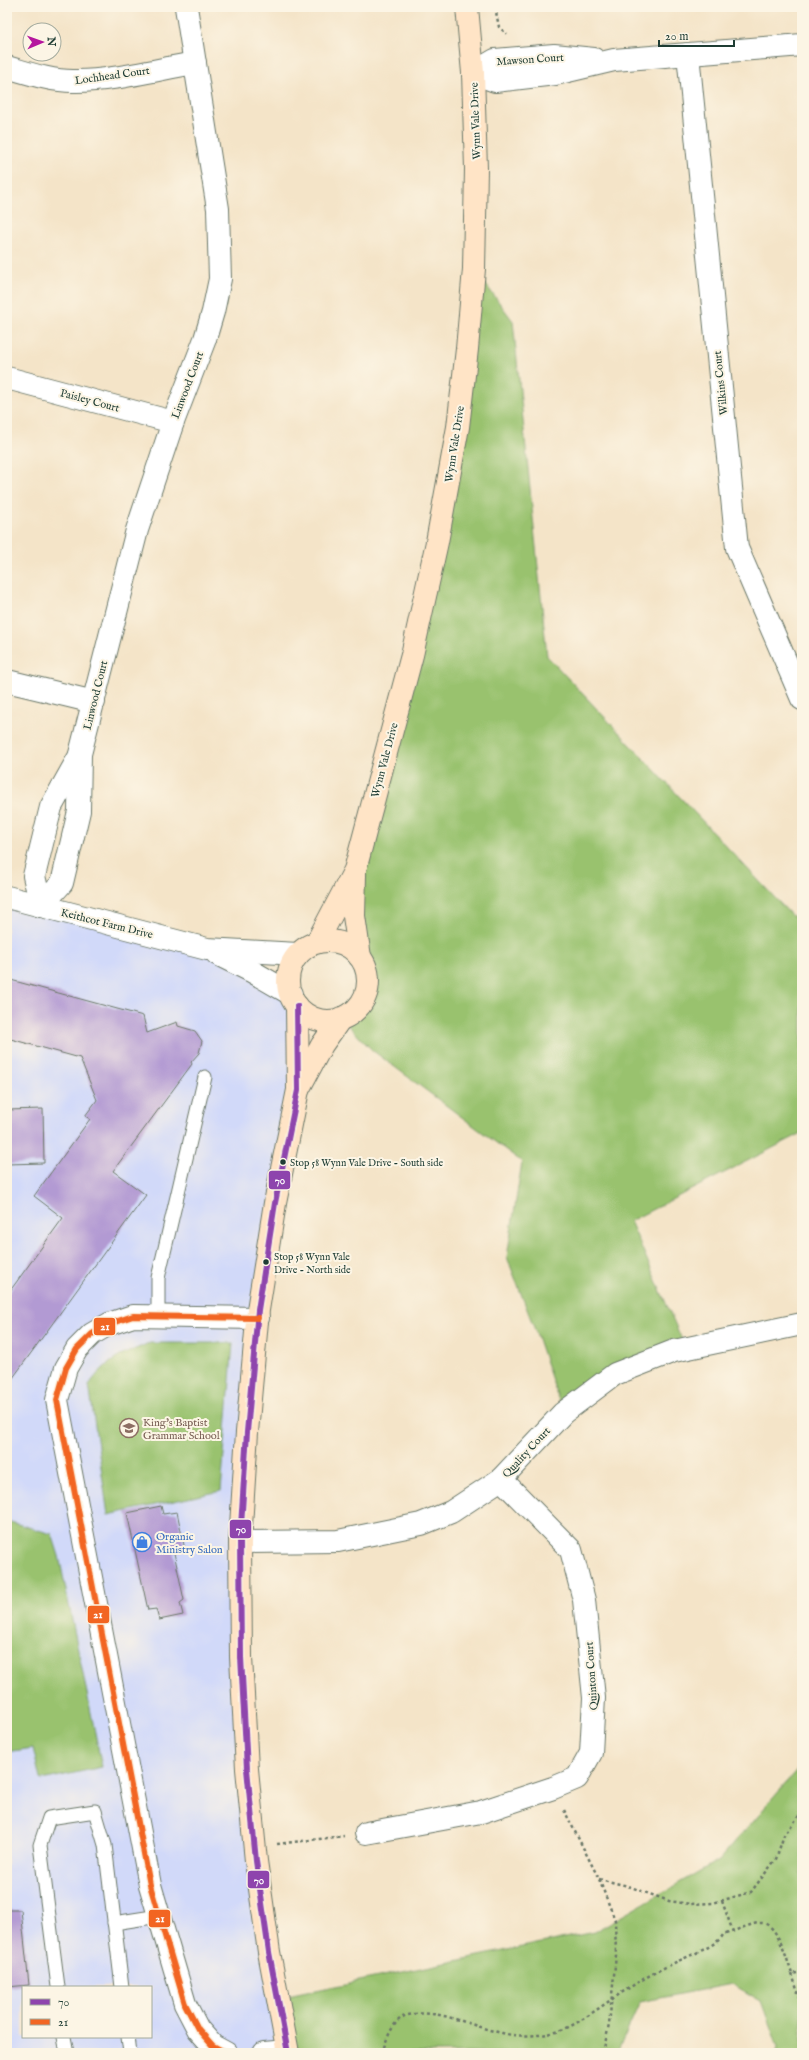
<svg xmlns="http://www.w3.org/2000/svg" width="809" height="2060" viewBox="0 0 809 2060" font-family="'IM FELL English',serif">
  <rect width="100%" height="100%" fill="#fcf5e5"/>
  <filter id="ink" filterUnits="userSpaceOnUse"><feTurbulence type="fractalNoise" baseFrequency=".025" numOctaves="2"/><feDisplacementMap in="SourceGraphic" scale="8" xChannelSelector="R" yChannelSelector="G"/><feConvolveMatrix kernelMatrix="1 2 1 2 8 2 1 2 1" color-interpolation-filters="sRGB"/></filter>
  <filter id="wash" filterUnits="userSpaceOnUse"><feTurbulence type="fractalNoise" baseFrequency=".012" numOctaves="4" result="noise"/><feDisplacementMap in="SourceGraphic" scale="16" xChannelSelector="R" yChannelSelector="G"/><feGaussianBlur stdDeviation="0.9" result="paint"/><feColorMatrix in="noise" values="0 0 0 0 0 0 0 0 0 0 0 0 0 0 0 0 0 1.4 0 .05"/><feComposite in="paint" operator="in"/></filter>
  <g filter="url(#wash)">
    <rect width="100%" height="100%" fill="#f4e4c8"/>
    <path fill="#d1d9f9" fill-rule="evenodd" d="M7 898 207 949 294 1002 298 1090 261 1293 240 1563 247 1769 292 2053H7ZM23 1987H151V2037H23Z"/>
    <g fill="#99c26e" stroke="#5c8051">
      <path d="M474 269 513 321 547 656 792 916 802 917V1133L630 1221 686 1349 563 1413 535 1330 507 1257 522 1162 372 1050 341 1018 359 1006 368 987V976L354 916 412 655Z"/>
      <path d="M150 1343H233L221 1491 108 1515 89 1385C106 1360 123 1354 150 1343Z"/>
      <path d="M7 1521 52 1534 59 1556 102 1767 42 1780 40 1779 33 1748 7 1752Z"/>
      <path d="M802 1765V2053H776L778 2047 761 2001 732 1984 640 2002 617 2053H288L278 1998 594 1932 719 1860Z"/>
    </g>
    <g id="blocks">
      <g fill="#b29ad3">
        <path d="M7 979 143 1016 147 1033 177 1022 178 1026 195 1031 202 1041 199 1053 191 1062 192 1064 113 1171 146 1195 7 1386V1295L63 1218 34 1196 90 1119 85 1116 97 1100 80 1058 7 1038Z"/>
        <path d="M43 1109 44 1163 7 1164V1110Z"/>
        <path d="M161 1506 163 1514 177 1512 185 1550 174 1553 184 1600 180 1603 183 1615 159 1620 156 1609 148 1610 127 1513Z"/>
        <path d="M7 1910H21L29 1985 7 1987Z"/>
      </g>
    </g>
  </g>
  <g filter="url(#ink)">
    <use href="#blocks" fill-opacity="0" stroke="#6a7768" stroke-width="1"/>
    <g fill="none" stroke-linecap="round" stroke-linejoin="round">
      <g stroke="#6a7768" stroke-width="15">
        <g id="lane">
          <path d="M158 1316V1278L205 1077"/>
          <path d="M114 1923 159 1916"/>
          <path d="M58 1987 40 1845 49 1818 95 1811 105 1845 122 1987"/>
          <path d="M64 2037 67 2053"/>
          <path d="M128 2037 130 2053"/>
        </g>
      </g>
      <g stroke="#6a7768" stroke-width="24">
        <g id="street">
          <path d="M688 54 737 548 802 699"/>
          <path d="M7 67C28 73 51 81 73 81 109 82 158 69 195 63"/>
          <path d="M473 73 495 81 555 74 614 60 802 45"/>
          <path d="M473 73 495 60 554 55 594 59"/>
          <path d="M7 378 173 422"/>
          <path d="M7 681 94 702"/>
          <path d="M7 897 207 949 298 954"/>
          <path d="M41 906 62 883 79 811 80 754 137 530 173 422 205 339 213 312 220 279 218 209 186 7"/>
          <path d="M41 906 34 876 51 807 79 757"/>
          <path d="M217 954 253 972 291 994"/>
          <path d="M240 1542 338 1541 421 1524 451 1512 501 1479 563 1413 615 1374 674 1351 802 1324"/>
          <path d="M366 1833 481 1812 553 1788 577 1778 591 1753 594 1698 584 1600 571 1550 501 1479"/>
          <path d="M226 2053 213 2046 198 2029 185 2004 150 1885 57 1400 66 1368 77 1349 92 1334 109 1324 133 1316 258 1318"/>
          <path d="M264 2053 287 2051"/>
        </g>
      </g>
      <g stroke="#6a7768" stroke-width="24">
        <g id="secondary">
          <path d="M355 875 354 916 360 957"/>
          <circle cx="328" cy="981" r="40"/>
          <path d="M317 942 355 870 412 655 437 542 458 427 467 349 474 269 476 169 473 73 467 7"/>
          <path d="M298 1090 322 1045 341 1018"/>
          <path d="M288 2053 269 1952 256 1861 247 1769 241 1657 240 1542 247 1432 258 1310 275 1203 298 1090 297 1006"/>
        </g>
      </g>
      <g stroke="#6a7768" stroke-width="2.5" stroke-dasharray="3 3" stroke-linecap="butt">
        <path d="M495 7 499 27 507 34"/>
        <path d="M564 1810 599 1879 615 1920 616 1955 609 2025 603 2053"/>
        <path d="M277 1844 344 1836"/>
        <path d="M599 1879 628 1886 669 1901 690 1904 713 1903 751 1892 776 1859 784 1835 802 1812"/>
        <path d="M722 1901 733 1932"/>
        <path d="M792 1974 802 2005"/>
        <path d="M382 2053C386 2041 393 2018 408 2015 441 2008 471 2027 502 2033 513 2036 527 2036 538 2035 567 2034 588 2015 611 2000 631 1986 654 1972 676 1962 688 1956 717 1946 723 1935 733 1932 753 1922 762 1923 778 1924 787 1960 792 1974L802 1972"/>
      </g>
      <use href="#lane" stroke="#fff" stroke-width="13"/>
      <use href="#street" stroke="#fff" stroke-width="22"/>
      <use href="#secondary" stroke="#ffe4c6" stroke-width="22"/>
      <g stroke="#fcf5e5" stroke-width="9">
        <path id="bus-1" d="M288 2053 269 1952 256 1861 247 1769 241 1657 240 1542 247 1432 258 1310 275 1203 298 1090 297 1006"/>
      </g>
      <g stroke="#fcf5e5" stroke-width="9">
        <path id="bus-2" d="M226 2053 213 2046 198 2029 185 2004 150 1885 57 1400 66 1368 77 1349 92 1334 109 1324 133 1316 258 1318"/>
      </g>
      <use href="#bus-1" stroke="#8e44ad" stroke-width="6"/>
      <use href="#bus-2" stroke="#f26522" stroke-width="6"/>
    </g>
  </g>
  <defs>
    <g id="school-ring" transform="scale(1)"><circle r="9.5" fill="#fcf5e5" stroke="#8d6e63" stroke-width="1.5"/><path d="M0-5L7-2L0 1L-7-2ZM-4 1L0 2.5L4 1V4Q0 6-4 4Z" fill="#8d6e63"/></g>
    <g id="shop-ring" transform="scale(1)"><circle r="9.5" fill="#fcf5e5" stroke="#3f7fe0" stroke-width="1.5"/><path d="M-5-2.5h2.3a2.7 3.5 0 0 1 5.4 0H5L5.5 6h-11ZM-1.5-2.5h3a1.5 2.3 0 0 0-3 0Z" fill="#3f7fe0"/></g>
  </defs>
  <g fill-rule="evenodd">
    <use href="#school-ring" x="129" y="1428"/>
    <use href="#shop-ring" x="142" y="1542"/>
  </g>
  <g fill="#1f3d34" stroke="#fcf5e5" stroke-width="1.5">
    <circle cx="283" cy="1162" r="3.5"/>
    <circle cx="266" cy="1262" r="3.5"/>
  </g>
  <g text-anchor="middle" stroke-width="4" stroke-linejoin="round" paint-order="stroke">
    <g font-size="10" fill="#1f3d34" stroke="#fcf5e5" text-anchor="start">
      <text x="290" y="1166">Stop 58 Wynn Vale Drive - South side</text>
      <text x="274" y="1260">Stop 58 Wynn Vale<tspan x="274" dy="13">Drive - North side</tspan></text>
    </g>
    <g font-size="11" fill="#1f3d34" stroke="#fcf5e5">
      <text transform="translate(530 59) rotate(-4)" y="4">Mawson Court</text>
      <text transform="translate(112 75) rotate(-8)" y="4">Lochhead Court</text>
      <text transform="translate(475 121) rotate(-92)" y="4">Wynn Vale Drive</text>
      <text transform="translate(720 383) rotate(-96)" y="4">Wilkins Court</text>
      <text transform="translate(187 385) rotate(-69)" y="4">Linwood Court</text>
      <text transform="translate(90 400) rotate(15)" y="4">Paisley Court</text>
      <text transform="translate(454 444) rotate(-81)" y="4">Wynn Vale Drive</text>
      <text transform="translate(95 695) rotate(-76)" y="4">Linwood Court</text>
      <text transform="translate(384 760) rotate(-75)" y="4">Wynn Vale Drive</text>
      <text transform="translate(107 923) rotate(14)" y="4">Keithcot Farm Drive</text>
      <text transform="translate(526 1452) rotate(-47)" y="4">Quality Court</text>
      <text transform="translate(591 1676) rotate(-94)" y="4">Quinton Court</text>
    </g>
    <g font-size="11" fill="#785e54" stroke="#fcf5e5" text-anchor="start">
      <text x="143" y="1426">King's Baptist<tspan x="143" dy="13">Grammar School</tspan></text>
    </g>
    <g font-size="11" fill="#366cbe" stroke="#fcf5e5" text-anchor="start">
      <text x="156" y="1540">Organic<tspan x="156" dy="13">Ministry Salon</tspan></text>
    </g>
  </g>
  <g stroke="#fcf5e5" stroke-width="1.5">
    <rect x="268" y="1170" width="23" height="20" rx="4" fill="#8e44ad"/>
    <rect x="93" y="1317" width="23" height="19" rx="4" fill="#f26522"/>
    <rect x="229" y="1519" width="23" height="20" rx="4" fill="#8e44ad"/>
    <rect x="87" y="1605" width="23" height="19" rx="4" fill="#f26522"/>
    <rect x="247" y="1870" width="23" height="19" rx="4" fill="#8e44ad"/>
    <rect x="148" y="1909" width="23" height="19" rx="4" fill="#f26522"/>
  </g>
  <g font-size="11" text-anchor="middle" font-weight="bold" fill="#fff">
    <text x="280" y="1184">70</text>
    <text x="105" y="1330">21</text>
    <text x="241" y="1533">70</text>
    <text x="98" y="1618">21</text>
    <text x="259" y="1884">70</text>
    <text x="160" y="1922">21</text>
  </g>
  <rect width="809" height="2060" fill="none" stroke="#fcf5e5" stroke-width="24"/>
  <rect x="22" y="1986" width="130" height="52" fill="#fcf5e5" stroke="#a4ab9e"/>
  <rect x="30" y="1999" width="20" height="6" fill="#8e44ad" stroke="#a4ab9e"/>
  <text x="58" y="2006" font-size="12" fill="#1f3d34">70</text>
  <rect x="30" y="2019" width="20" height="6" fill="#f26522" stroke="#a4ab9e"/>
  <text x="58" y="2026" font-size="12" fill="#1f3d34">21</text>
  <g transform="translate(42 42) rotate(88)"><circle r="19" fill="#fcf5e5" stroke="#a4ab9e"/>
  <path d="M0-3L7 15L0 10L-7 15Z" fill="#b5179e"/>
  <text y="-6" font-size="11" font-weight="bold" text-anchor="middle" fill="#1f3d34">N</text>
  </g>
  <path d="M659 40v6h75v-6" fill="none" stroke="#1f3d34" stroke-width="2"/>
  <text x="665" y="40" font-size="12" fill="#1f3d34" stroke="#fcf5e5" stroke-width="3" paint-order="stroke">20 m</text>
</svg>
